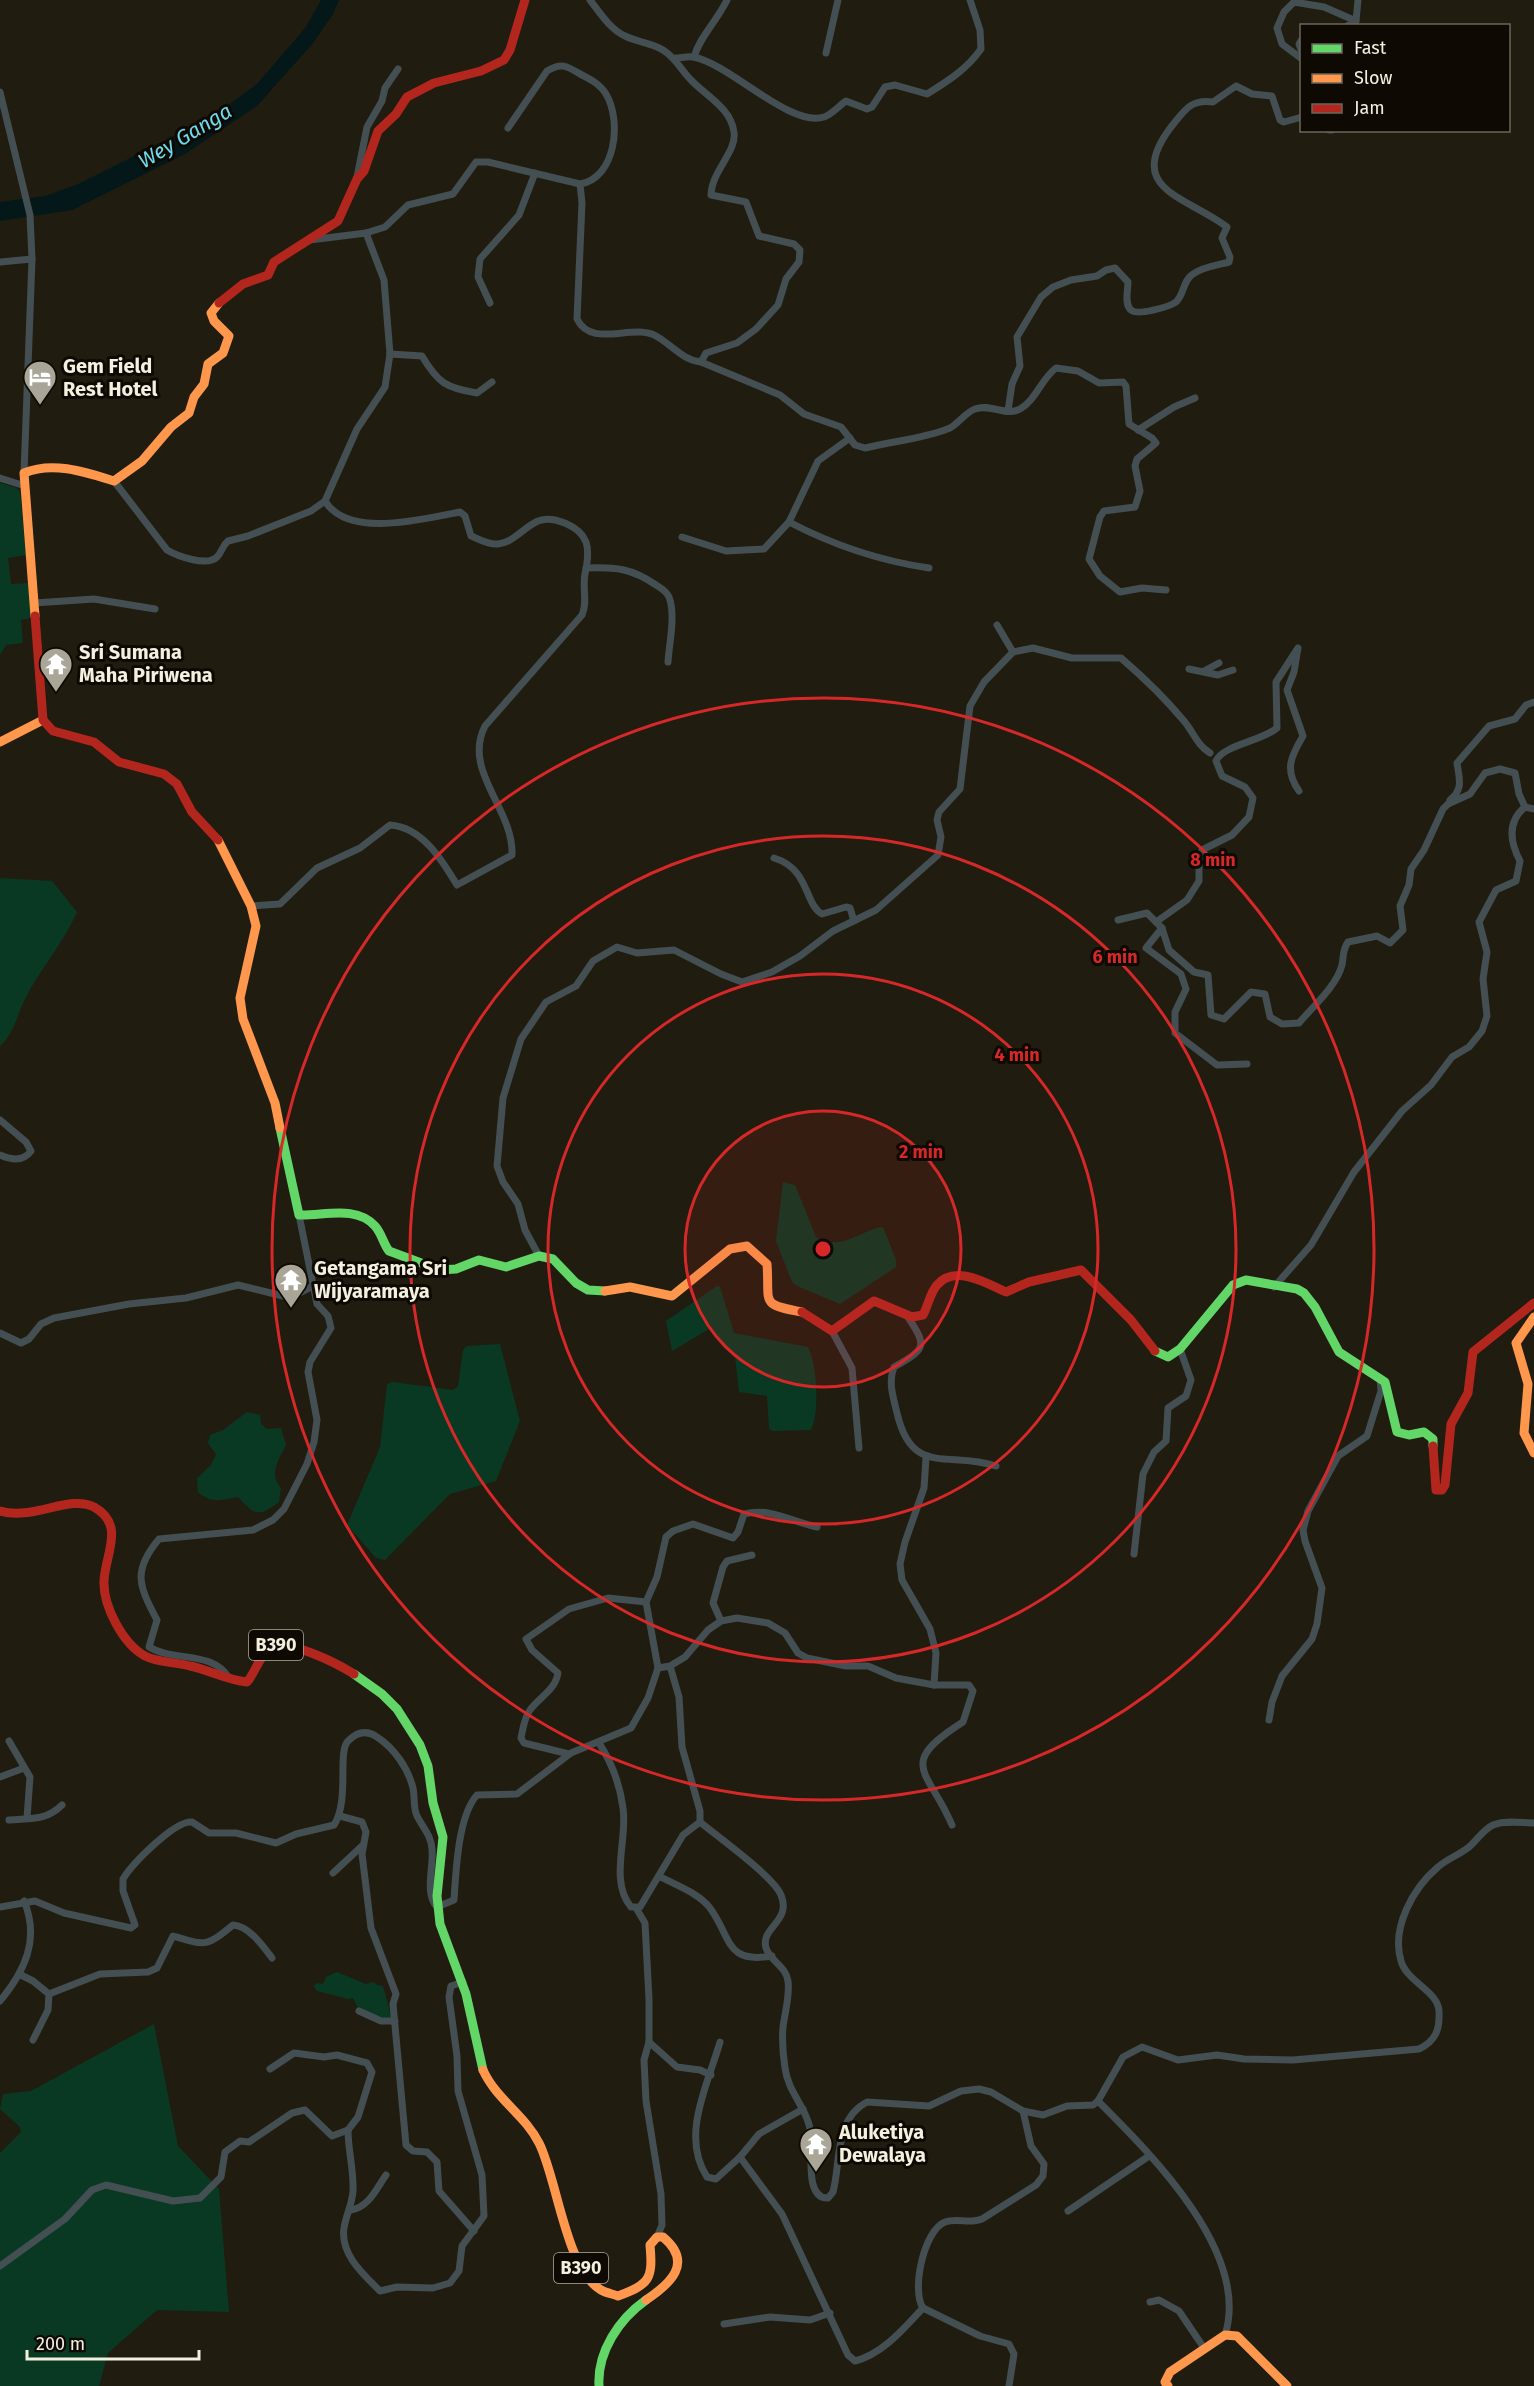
<svg xmlns="http://www.w3.org/2000/svg" width="1534" height="2386" viewBox="0 0 1534 2386" font-family="'Fira Sans',sans-serif">
  <rect width="100%" height="100%" fill="#201c0f"/>
  <g fill="#0a3923">
    <path d="M0 483 17 488 20 492 26 555 8 558 11 584 28 583 31 618 21 620 23 643 6 645 0 655Z"/>
    <path d="M0 878 52 881 77 912C63 944 39 970 24 1001 16 1017 14 1034 0 1046Z"/>
    <path d="M783 1182 795 1185 816 1237C841 1253 864 1228 883 1227L896 1260V1267L840 1304 797 1286 792 1282 776 1241Z"/>
    <path d="M717 1286 720 1287 734 1333 808 1347C817 1364 820 1412 811 1430L772 1431 769 1428 767 1396 739 1392 735 1357 709 1329 672 1351 666 1321Z"/>
    <path d="M500 1344 520 1421 496 1481 450 1494 385 1560 376 1558 347 1525 380 1447 387 1384 393 1382 453 1390 458 1386 463 1350 467 1346Z"/>
    <path d="M247 1412 260 1415 261 1424 267 1429 281 1428 286 1445C279 1460 268 1473 281 1488L279 1502C259 1517 255 1516 238 1497 222 1500 211 1504 198 1492L197 1478 211 1465 216 1454 208 1443 210 1435 223 1430Z"/>
    <path d="M337 1972 366 1984 374 1982 377 1985 383 1986 392 2019H382L357 2006 353 1998 348 1999 317 1991 314 1986 316 1983 323 1984 326 1977Z"/>
    <path d="M154 2024 178 2146 219 2189 229 2312 157 2310 108 2353 99 2386H0V2153L21 2132 19 2126 0 2109 3 2094 31 2091Z"/>
  </g>
  <path fill="#041719" d="M321 0H339L333 14 313 43 257 106 185 154 72 210 0 221V202L45 196 76 185 186 130 223 109 257 84 306 27Z"/>
  <g fill="none" stroke-linecap="round" stroke-linejoin="round">
    <g stroke="#434f52" stroke-width="7">
      <path d="M590 0C600 13 610 29 625 36 637 42 652 43 663 50 676 58 681 70 691 80 706 96 731 108 734 132 737 152 712 170 711 195L746 202 759 236 794 244 800 250 799 262 786 279 778 305 756 329 737 343 706 353 701 362 780 395 804 414 841 427 855 445 865 448C893 441 924 439 950 428 959 423 966 412 975 409 990 403 1006 417 1020 409 1036 400 1042 378 1056 368L1078 371 1099 383 1123 382 1126 386 1129 424 1152 438 1156 443 1137 459 1135 466 1140 491 1135 507 1104 511 1100 517 1089 559 1100 576 1120 592 1142 588 1166 590"/>
      <path d="M1347 26 1356 21 1358 0"/>
      <path d="M1302 39 1299 44 1302 53"/>
      <path d="M826 53 838 0"/>
      <path d="M694 57C700 36 717 21 727 0"/>
      <path d="M675 58C680 58 688 56 693 57 729 63 790 128 824 117 831 115 840 105 846 101L867 109 872 107 885 87 895 85 927 94C948 81 967 69 981 49L980 30 970 0"/>
      <path d="M1302 59 1282 44 1277 28 1284 12 1294 2 1324 7 1356 21"/>
      <path d="M0 92 30 215 32 259 24 473"/>
      <path d="M508 128 547 71C561 62 567 66 580 74 590 79 600 84 606 94 622 121 616 178 580 184"/>
      <path d="M1329 130H1332"/>
      <path d="M357 177 367 127 382 101 385 88 398 69"/>
      <path d="M310 240 366 233 385 227 408 205 453 194 476 162H488L580 184 582 203 577 319C592 349 632 323 656 336 671 344 682 360 701 362"/>
      <path d="M0 262 32 259"/>
      <path d="M490 303 478 277 480 259 519 215 535 173"/>
      <path d="M390 354 422 356C438 383 446 388 477 393L492 382"/>
      <path d="M1008 411 1012 384 1020 366 1017 337 1041 297 1053 287 1071 280 1097 276 1106 270 1115 268 1128 282C1128 290 1124 304 1131 310 1137 316 1169 307 1176 302 1184 295 1183 280 1193 274 1202 267 1218 265 1229 262L1230 257 1222 238 1227 227C1186 196 1120 189 1175 122 1186 108 1193 99 1213 102L1236 86 1252 94 1272 96 1280 120 1284 122 1302 117"/>
      <path d="M1138 430 1174 407 1195 398"/>
      <path d="M0 478 25 486"/>
      <path d="M114 481 167 550C177 556 207 567 217 557 222 552 222 546 228 541L248 536 311 511 325 501 357 429 385 387 390 354 384 280 366 233"/>
      <path d="M789 522C833 545 881 561 929 568"/>
      <path d="M682 537 726 551 764 549 789 522 818 461 850 438"/>
      <path d="M586 568C616 567 631 568 656 585 661 588 667 592 669 597 676 615 669 644 668 662"/>
      <path d="M34 603 94 599 155 609"/>
      <path d="M1013 652 1033 648 1072 658H1121C1143 677 1165 698 1184 721 1194 733 1197 745 1210 753"/>
      <path d="M1189 669 1218 675 1233 670"/>
      <path d="M1204 671 1219 663"/>
      <path d="M1450 800C1464 789 1459 778 1457 763L1489 726 1515 719 1526 705 1534 702"/>
      <path d="M774 858C810 869 804 904 822 914L846 907 850 908 854 921"/>
      <path d="M251 906 280 904 317 868 360 848 390 825C422 827 442 860 457 885L512 855C514 809 462 771 485 726L582 615C588 601 582 589 585 574 587 565 589 551 586 542 580 526 553 515 538 521 524 527 513 543 498 544 488 545 479 539 471 536L465 516 460 512C423 519 348 539 325 501"/>
      <path d="M1118 920 1147 913 1162 928 1169 950 1194 972 1208 975 1211 1015 1224 1019 1251 992 1265 994 1270 1017 1282 1024 1299 1023C1313 1006 1336 987 1342 965 1344 955 1342 951 1348 942L1377 936 1390 943 1403 930 1400 906 1409 885 1411 869 1424 850 1443 809 1448 804 1470 794 1485 773 1500 769 1515 773 1519 794 1525 807"/>
      <path d="M1156 922 1187 900 1199 881V856L1202 850 1232 835 1249 817 1253 798 1245 787 1222 776 1216 761C1223 745 1262 741 1277 728L1276 682 1298 648 1294 672 1287 690 1303 736C1291 756 1284 770 1299 791"/>
      <path d="M1162 928 1146 948 1181 974 1186 989 1175 1012V1033L1217 1065 1247 1064"/>
      <path d="M0 1120 26 1142 31 1151C23 1162 11 1160 0 1155"/>
      <path d="M539 1256 525 1230 518 1204 503 1182 497 1166 503 1098 521 1039 546 1002 576 986 593 961 617 947 637 953 674 950 721 974 742 982 772 972 800 956 833 931 876 910 938 855 941 837 937 820 939 812 960 789 970 706 984 682 1013 652 997 625"/>
      <path d="M1274 1287 1311 1245 1354 1172 1402 1111 1431 1085 1452 1057 1469 1047 1482 1031 1487 1016 1483 979 1487 952 1479 922 1496 890 1516 881 1520 861C1510 842 1507 822 1525 807L1534 809"/>
      <path d="M906 1314C927 1346 928 1348 894 1367 888 1383 893 1396 897 1413 912 1478 950 1450 996 1466"/>
      <path d="M832 1331 852 1368 859 1448"/>
      <path d="M0 1333 21 1343 29 1339 41 1324 54 1318 129 1304 186 1298 238 1285 283 1296H293L313 1286"/>
      <path d="M926 1458 924 1488 905 1542 900 1564 902 1580 930 1629 936 1653 934 1685"/>
      <path d="M1134 1554 1143 1474 1154 1452 1166 1441 1168 1408 1186 1396 1191 1380 1180 1349"/>
      <path d="M721 1621 713 1603 723 1567 727 1561 752 1555"/>
      <path d="M670 1666 679 1697 682 1747 700 1811V1822C718 1837 774 1877 781 1895 792 1922 760 1927 766 1948 770 1961 786 1966 788 1981 790 1996 785 2012 783 2027 782 2039 783 2055 785 2068 788 2093 809 2110 811 2135 813 2151 804 2199 828 2198L833 2192C841 2162 834 2119 867 2102L929 2106 961 2091 979 2089 991 2092 1023 2111 1043 2115 1067 2106 1093 2105 1098 2101"/>
      <path d="M658 1668 670 1666 685 1657 708 1630 721 1621 737 1618 768 1623 785 1633 798 1653 807 1658 846 1666H868L896 1678 934 1685H969L973 1691 963 1722C895 1765 929 1770 952 1825"/>
      <path d="M229 1678C212 1650 174 1662 149 1647L157 1620C139 1586 132 1571 159 1539L253 1530 273 1520 284 1509 307 1464 314 1442 317 1420 308 1372 310 1362 331 1328 328 1316 317 1304 299 1215"/>
      <path d="M1269 1720 1272 1702 1282 1676 1312 1639 1317 1624 1322 1588 1305 1541 1303 1530 1308 1511 1338 1456 1367 1436 1381 1391 1380 1378"/>
      <path d="M9 1741 30 1777 27 1818"/>
      <path d="M599 1743C612 1763 620 1785 623 1808 628 1838 609 1881 631 1907H640L683 1835 700 1822"/>
      <path d="M569 1754 524 1743 521 1738C523 1729 524 1718 530 1710 539 1697 555 1691 558 1673L532 1650 526 1639 569 1609 608 1598 646 1602"/>
      <path d="M0 1777 24 1768"/>
      <path d="M340 1816 362 1822 366 1832 362 1854 371 1928 396 1994 393 2004 406 2145 413 2151 427 2152 437 2162 439 2191 474 2231"/>
      <path d="M9 1820C30 1818 46 1821 62 1805"/>
      <path d="M333 1873 363 1845"/>
      <path d="M659 1876C675 1885 699 1893 710 1908 732 1938 725 1964 772 1956"/>
      <path d="M0 1907 35 1901 64 1913 131 1928 135 1925 123 1891V1879C132 1864 175 1820 192 1822L209 1833H236L276 1843 296 1834 334 1825C350 1800 337 1752 348 1741 357 1732 367 1730 377 1737 394 1748 408 1768 413 1788 415 1797 413 1808 417 1816 423 1828 431 1835 432 1849 434 1866 424 1894 437 1907L454 1900C456 1871 458 1816 477 1795L517 1794 571 1753 631 1728 648 1698 658 1668 646 1602 657 1577 666 1537 673 1531 693 1524 733 1538 738 1532 744 1514C769 1507 792 1522 817 1527"/>
      <path d="M636 1908 645 1923 649 1999V2042L644 2060 646 2101 661 2194 662 2225 657 2237"/>
      <path d="M19 1974 33 1981 49 1994 48 2010 33 2040"/>
      <path d="M49 1994 100 1974 148 1972 157 1968 173 1936C206 1946 206 1947 233 1925 249 1926 263 1946 272 1958"/>
      <path d="M0 2001C25 1971 40 1939 24 1901"/>
      <path d="M359 2011 381 2021H395"/>
      <path d="M649 2042 677 2067 700 2070 711 2075"/>
      <path d="M720 2042C708 2084 680 2136 707 2177L716 2179 740 2157 759 2134 803 2109"/>
      <path d="M270 2069 294 2053 324 2057 337 2055 367 2063 372 2072 358 2117 348 2130"/>
      <path d="M1098 2101 1123 2057 1142 2047 1178 2060 1217 2055 1244 2059 1293 2060 1419 2049C1436 2041 1440 2029 1439 2011 1438 1991 1407 1982 1401 1961 1391 1928 1413 1888 1438 1867 1447 1859 1459 1855 1469 1847 1476 1841 1484 1829 1493 1825 1504 1820 1522 1823 1534 1823"/>
      <path d="M1098 2101C1151 2154 1251 2253 1225 2335"/>
      <path d="M348 2130C348 2150 354 2171 353 2191 352 2205 346 2215 344 2228 340 2254 363 2274 380 2291L397 2287 433 2288 450 2283 459 2271 462 2246 484 2216 482 2175 458 2091 457 2056 449 1997 451 1986 463 1982"/>
      <path d="M740 2157 782 2214 848 2355 855 2361C883 2354 904 2328 923 2308"/>
      <path d="M351 2210C369 2207 376 2189 386 2175"/>
      <path d="M1068 2211 1149 2156"/>
      <path d="M0 2266 65 2219 92 2190 106 2185 173 2201 200 2198 221 2177 225 2152 240 2141 249 2142 292 2113 305 2110 332 2136 348 2130"/>
      <path d="M1150 2302 1159 2300 1179 2311 1204 2348"/>
      <path d="M724 2324 770 2317 810 2320 830 2313"/>
      <path d="M1009 2386 1014 2354 1009 2344 980 2336 923 2308C911 2290 924 2230 945 2222 957 2218 970 2224 982 2219L1036 2185 1043 2176 1044 2164 1031 2146 1023 2111"/>
    </g>
    <g stroke="#63d668" stroke-width="9">
      <path d="M280 1128 299 1215C324 1216 356 1205 375 1226 382 1234 383 1243 389 1251L440 1270 456 1269 479 1260 506 1267 539 1256 553 1259 576 1283 588 1290 605 1291"/>
      <path d="M1155 1351 1168 1357 1180 1349 1233 1285 1246 1280 1297 1289 1304 1293 1315 1307 1339 1352 1385 1382 1397 1432 1409 1435 1424 1432 1433 1439V1446"/>
      <path d="M354 1674 382 1694 397 1709 420 1745 428 1766 433 1803 443 1837 437 1896 440 1924 466 1994 483 2070"/>
      <path d="M599 2386C597 2352 619 2319 646 2300"/>
    </g>
    <g stroke="#ff974d" stroke-width="9">
      <path d="M35 616 24 473C53 461 85 472 114 481L142 461 171 427 189 413 194 397 204 384 208 364 223 353 229 336 214 321 211 313 219 303"/>
      <path d="M0 742 43 720"/>
      <path d="M218 840 251 906 256 926 240 998 243 1019 275 1103 280 1128"/>
      <path d="M605 1291 630 1287 672 1296 730 1249 747 1246 767 1264C770 1304 759 1304 802 1312"/>
      <path d="M1534 1317 1516 1343 1528 1384 1524 1433 1534 1453"/>
      <path d="M483 2070C496 2099 525 2115 539 2143 557 2178 566 2270 601 2290 606 2293 613 2294 618 2296 650 2284 653 2279 650 2245L657 2237H663C694 2263 670 2284 646 2300"/>
      <path d="M1168 2386 1165 2382 1170 2372 1225 2335 1237 2336 1287 2386"/>
    </g>
    <g stroke="#b3261e" stroke-width="9">
      <path d="M219 303 243 284 268 275 274 262 338 221 357 179 364 171 378 131 396 114 407 97 434 83 481 71 504 60 510 50 525 0"/>
      <path d="M35 616 43 720 53 731 94 742 119 762 164 774 177 784 192 812 218 840"/>
      <path d="M802 1312 832 1331 874 1301 912 1317 923 1315C928 1306 930 1293 937 1285 955 1264 986 1283 1006 1292L1029 1282 1081 1270 1131 1320 1155 1351"/>
      <path d="M1433 1446 1436 1490H1442L1445 1485 1451 1424 1468 1393 1473 1352 1534 1303"/>
      <path d="M0 1511C33 1521 69 1494 94 1507 126 1525 105 1554 104 1581 103 1606 123 1644 145 1656 159 1663 175 1662 190 1666 209 1670 227 1680 247 1682 256 1672 259 1655 271 1648 288 1638 338 1664 354 1674"/>
    </g>
  </g>
  <circle cx="823" cy="1249" r="138" fill="#d62828" fill-opacity=".12"/>
  <g fill="none" stroke="#d62828" stroke-width="3">
    <circle cx="823" cy="1249" r="138"/>
    <circle cx="823" cy="1249" r="275"/>
    <circle cx="823" cy="1249" r="413"/>
    <circle cx="823" cy="1249" r="551"/>
  </g>
  <defs>
    <g id="hotel-pin" transform="scale(1.725)"><path d="M0 17L-7.5 6A9.5 9.5 0 1 1 7.5 6Z" fill="#aaa697" stroke="#0e0a03"/><path d="M-6-4.5h1.5V1H6V5H4.5V3h-9V5H-6ZM-4 0a1.8 1.8 0 1 1 3.6 0ZM.5 0V-2.5h3Q6-2.5 6 0Z" fill="#fff"/></g>
    <g id="temple-pin" transform="scale(1.725)"><path d="M0 17L-7.5 6A9.5 9.5 0 1 1 7.5 6Z" fill="#aaa697" stroke="#0e0a03"/><path d="M0-6L5-2H3V0L6.5 2.5H4V6H1.5V3h-3V6H-4V2.5H-6.5L-3 0V-2H-5Z" fill="#fff"/></g>
  </defs>
  <g fill-rule="evenodd">
    <use href="#hotel-pin" x="40" y="377"/>
    <use href="#temple-pin" x="56" y="664"/>
    <use href="#temple-pin" x="291" y="1280"/>
    <use href="#temple-pin" x="816" y="2144"/>
  </g>
  <g text-anchor="middle" stroke-width="6" stroke-linejoin="round" paint-order="stroke">
    <g fill="#0e0a03" stroke="#afab9e" stroke-width="1.5">
      <rect x="249" y="1630" width="54" height="30" rx="4.5"/>
      <rect x="554" y="2253" width="54" height="30" rx="4.5"/>
    </g>
    <g font-size="18" font-weight="bold" fill="#f4f0e0">
      <text x="276" y="1651">B390</text>
      <text x="581" y="2274">B390</text>
    </g>
    <g font-size="20" font-weight="bold" fill="#f4f0e0" stroke="#0e0a03" text-anchor="start">
      <text x="63" y="373">Gem Field<tspan x="63" dy="23">Rest Hotel</tspan></text>
      <text x="79" y="659">Sri Sumana<tspan x="79" dy="23">Maha Piriwena</tspan></text>
      <text x="314" y="1275">Getangama Sri<tspan x="314" dy="23">Wijyaramaya</tspan></text>
      <text x="839" y="2139">Aluketiya<tspan x="839" dy="23">Dewalaya</tspan></text>
    </g>
    <g font-size="21" font-style="italic" fill="#6edbef" stroke="#0e0a03">
      <text transform="translate(185 136) rotate(-31)" y="7">Wey Ganga</text>
    </g>
  </g>
  <circle cx="823" cy="1249" r="9" fill="#d62828" stroke="#0e0a03" stroke-width="3"/>
  <g font-size="18" text-anchor="middle" font-weight="bold" fill="#d62828" stroke="#0e0a03" stroke-width="6" stroke-linejoin="round" paint-order="stroke">
    <text x="1213" y="866">8 min</text>
    <text x="1115" y="963">6 min</text>
    <text x="1017" y="1061">4 min</text>
    <text x="921" y="1158">2 min</text>
  </g>
  <rect x="1300" y="24" width="210" height="108" fill="#0e0a03" stroke="#6a665b" stroke-width="1.5"/>
  <rect x="1312" y="44" width="30" height="9" fill="#63d668" stroke="#6a665b" stroke-width="1.5"/>
  <text x="1354" y="54" font-size="18" fill="#f4f0e0">Fast</text>
  <rect x="1312" y="74" width="30" height="9" fill="#ff974d" stroke="#6a665b" stroke-width="1.5"/>
  <text x="1354" y="84" font-size="18" fill="#f4f0e0">Slow</text>
  <rect x="1312" y="104" width="30" height="9" fill="#b3261e" stroke="#6a665b" stroke-width="1.5"/>
  <text x="1354" y="114" font-size="18" fill="#f4f0e0">Jam</text>
  <path d="M27 2350v9h172v-9" fill="none" stroke="#f4f0e0" stroke-width="3"/>
  <text x="36" y="2350" font-size="18" fill="#f4f0e0" stroke="#0e0a03" stroke-width="4.5" paint-order="stroke">200 m</text>
</svg>
